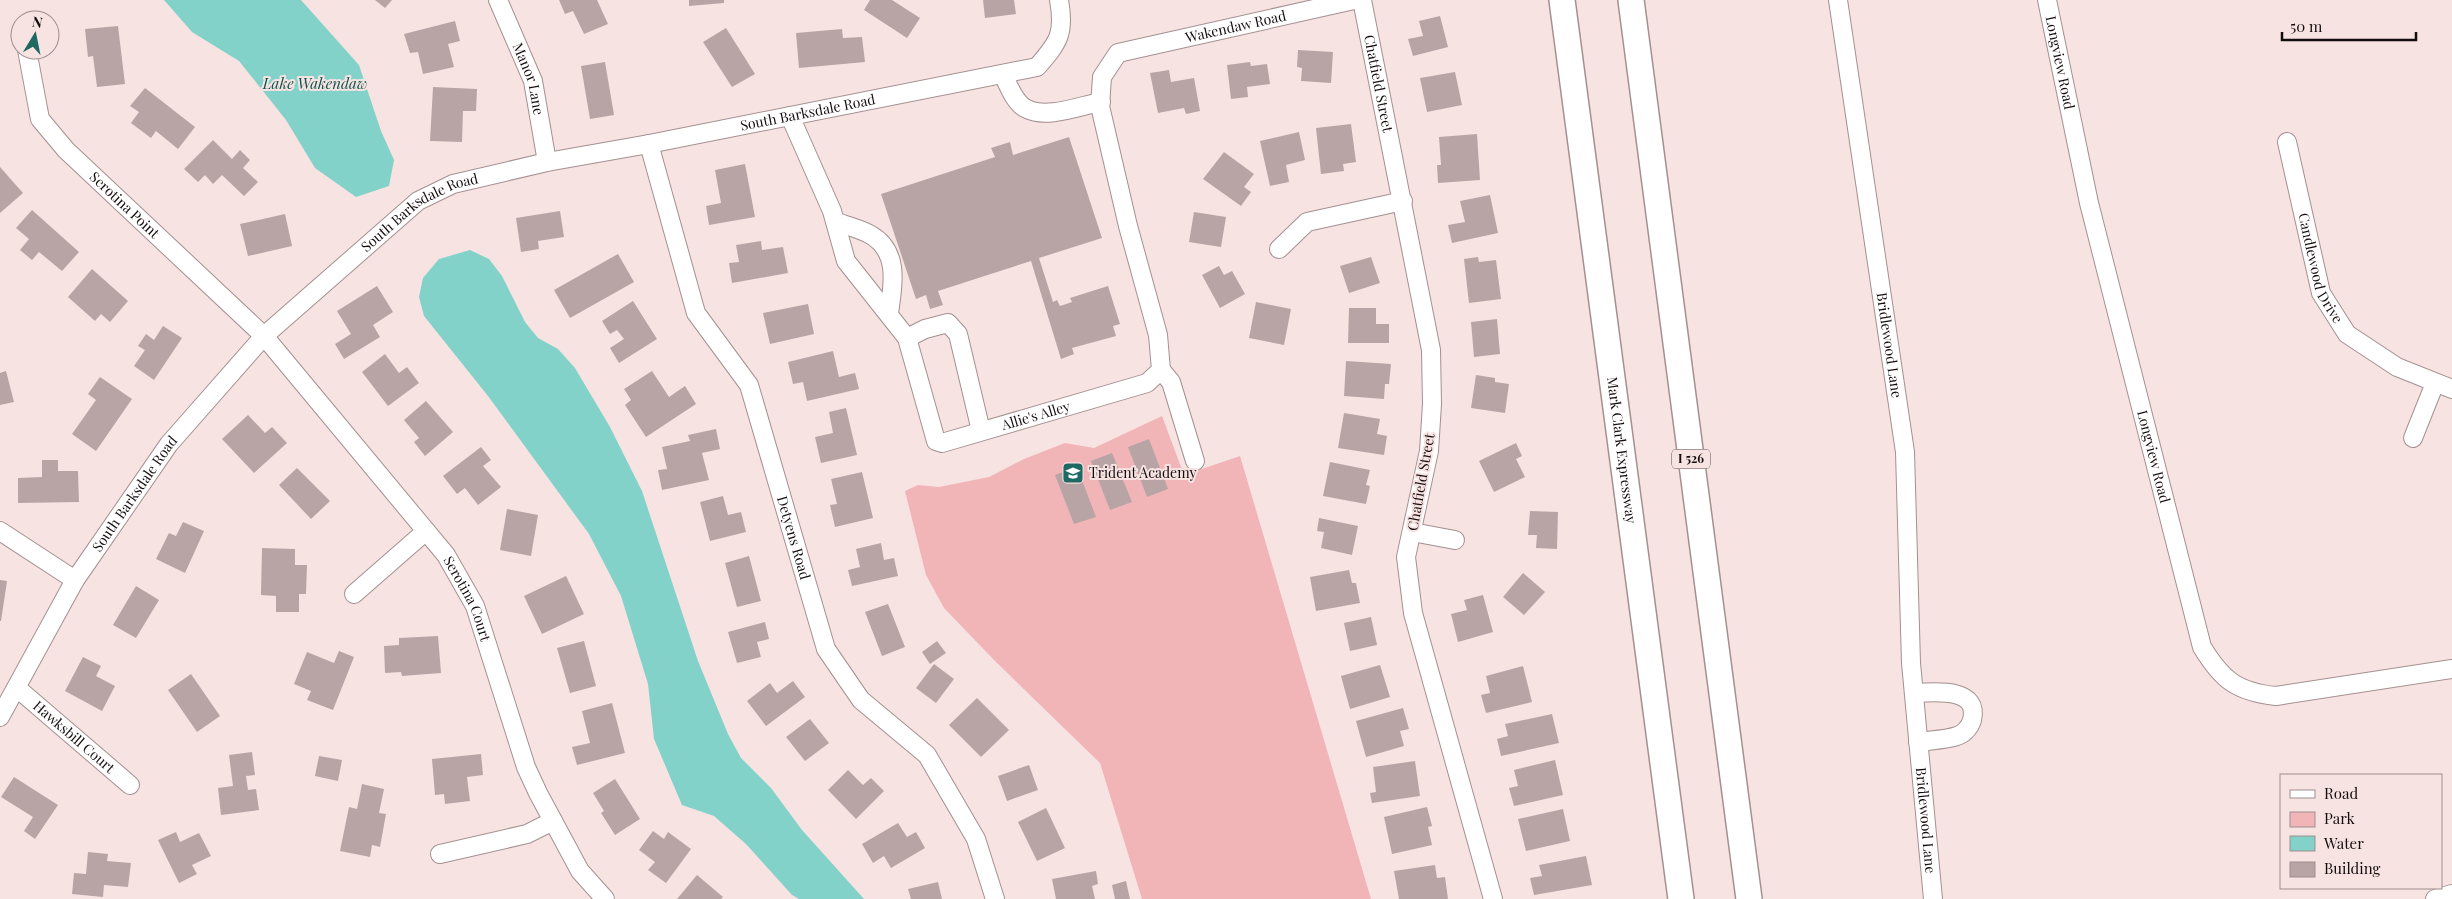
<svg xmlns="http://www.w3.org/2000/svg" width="2452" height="899" viewBox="0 0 2452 899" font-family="'Playfair Display',serif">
  <rect width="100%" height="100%" fill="#f8e3e3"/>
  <path fill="#f1b5b7" d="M1162 416 1184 475 1240 456 1371 899H1142L1100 763 994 660 944 608 926 575 905 491 918 485 939 487 989 477 1024 459 1065 443 1094 448Z"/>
  <g fill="#83d2c9">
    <path d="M164 0H301L359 65 381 131 394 160 389 186 356 197 315 168 286 120 239 61 192 32Z"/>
    <path d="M470 250 489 259 502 276 525 322 538 338 558 349 575 368 610 427 642 491 698 661 728 734 741 758 771 788 802 830 864 899H799L792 895 746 844 714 816 682 805 654 739 648 684 621 596 589 534 488 396 424 316 419 297 423 278 439 259Z"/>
  </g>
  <g fill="#b9a4a5">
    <path d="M375 0H392L385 8Z"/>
    <path d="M559 0H597L608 24 584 34 573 11 565 14Z"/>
    <path d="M689 0H724V3L689 6Z"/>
    <path d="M870 0H892L920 18 907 38 864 10Z"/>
    <path d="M983 0H1014L1016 14 985 18Z"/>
    <path d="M1440 16 1448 47 1413 56 1408 39 1423 36 1419 21Z"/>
    <path d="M455 21 460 41 448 44 454 67 423 74 418 52 410 53 404 34Z"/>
    <path d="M118 26 125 84 97 87 93 56 88 57 85 29Z"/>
    <path d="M726 28 755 74 732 87 703 42Z"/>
    <path d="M842 29 843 38 862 37 865 62 799 68 796 33Z"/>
    <path d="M1298 50 1333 52 1331 83 1301 81 1302 68 1297 67Z"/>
    <path d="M605 62 614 115 590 119 581 66Z"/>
    <path d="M1250 62 1251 66 1267 64 1270 84 1247 87 1248 97 1231 99 1227 65Z"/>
    <path d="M1169 70 1171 82 1194 78 1200 111 1186 114 1184 108 1158 113 1150 73Z"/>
    <path d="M1455 72 1462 105 1427 112 1420 78Z"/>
    <path d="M433 87 477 89 476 111H463L462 142 430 141Z"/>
    <path d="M145 88 195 127 178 149 156 131 151 138 131 123 139 112 130 106Z"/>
    <path d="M1351 124 1356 162 1343 164 1344 171 1321 174 1316 128Z"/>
    <path d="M1299 132 1305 160 1286 165 1289 182 1270 186 1260 141Z"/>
    <path d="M1477 134 1480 180 1438 183 1437 165H1441L1439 137Z"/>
    <path d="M1069 137 1102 238 1039 258 1053 302 1057 300 1060 306 1072 302 1070 298 1108 286 1120 324 1113 326 1116 336 1072 348 1074 354 1061 359 1031 261 938 291 943 305 930 309 926 295 916 299 881 194 995 157 991 148 1010 142 1013 155Z"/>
    <path d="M213 140 232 159 240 150 250 160 243 168 258 182 244 196 222 175 213 184 205 175 198 182 184 169Z"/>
    <path d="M1224 152 1254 174 1244 187 1251 192 1241 206 1203 179Z"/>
    <path d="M745 164 755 217 709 225 706 206 721 203 715 170Z"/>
    <path d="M0 167 23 193 0 213Z"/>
    <path d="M1490 195 1498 233 1452 243 1448 225 1465 222 1460 201Z"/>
    <path d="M32 210 79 252 62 271 39 252 32 260 20 250 29 239 16 228Z"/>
    <path d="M560 211 564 237 538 241 539 249 521 252 516 218Z"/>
    <path d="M1194 212 1226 217 1221 247 1189 242Z"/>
    <path d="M285 214 292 246 248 256 240 224Z"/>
    <path d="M761 241 762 250 783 247 788 273 732 283 729 263 739 262 736 245Z"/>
    <path d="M618 254 634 282 570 318 554 290Z"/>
    <path d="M1371 257 1380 283 1349 293 1340 266Z"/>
    <path d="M1478 257 1479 262 1496 260 1501 299 1469 303 1464 259Z"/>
    <path d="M1219 266 1224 275 1232 271 1245 294 1220 308 1202 275Z"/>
    <path d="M92 269 128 301 110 322 101 314 95 321 68 297Z"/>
    <path d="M377 286 393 312 373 325 380 337 344 359 335 344 351 334 337 311Z"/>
    <path d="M633 301 657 339 619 363 610 348 624 339 617 330 610 334 602 321Z"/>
    <path d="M1256 302 1291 309 1284 345 1249 338Z"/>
    <path d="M808 304 814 334 770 344 763 313Z"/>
    <path d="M1349 308H1376V324H1389V343H1348Z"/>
    <path d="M1497 319 1500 354 1474 357 1471 322Z"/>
    <path d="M163 326 182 338 154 380 134 366 145 350 138 346 146 334 154 340Z"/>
    <path d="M833 351 839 377 855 373 859 389 807 401 803 382 793 384 788 362Z"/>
    <path d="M385 354 399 373 407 367 419 383 388 406 362 372Z"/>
    <path d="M1346 361 1391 364 1389 384H1385L1384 399 1344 396Z"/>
    <path d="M6 371 14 402 0 405V373Z"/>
    <path d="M652 371 669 397 685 386 696 404 646 437 625 405 631 400 624 389Z"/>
    <path d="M1476 375 1495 378V382L1509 384 1505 413 1471 408Z"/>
    <path d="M100 377 132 399 96 451 72 434 96 400 88 394Z"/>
    <path d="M426 401 453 432 425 456 414 442 419 438 404 420Z"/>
    <path d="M846 408 857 455 821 463 815 437 833 433 829 412Z"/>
    <path d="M1344 413 1380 419 1377 434 1387 436 1384 455 1338 448Z"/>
    <path d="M248 415 265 433 272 427 287 443 254 473 222 439Z"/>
    <path d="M716 429 720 449 702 453 709 480 662 490 658 470 667 469 662 447 690 441 688 435Z"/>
    <path d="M1149 439 1168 489 1147 497 1128 447Z"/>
    <path d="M1516 443 1522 456 1516 459 1525 477 1494 492 1479 461Z"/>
    <path d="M481 447 491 460 483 466 501 487 478 505 465 488 457 494 443 476Z"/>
    <path d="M1112 453 1132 502 1110 510 1091 461Z"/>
    <path d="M42 460H58V471H78L79 502 18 503V478L42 477Z"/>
    <path d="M1330 462 1370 470 1366 485 1370 486 1366 504 1323 496Z"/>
    <path d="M1077 467 1096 517 1074 524 1055 475Z"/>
    <path d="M297 468 330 501 311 519 279 485Z"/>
    <path d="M862 472 873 518 835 527 830 505 837 504 831 479Z"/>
    <path d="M723 496 728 515 741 512 746 532 710 541 700 502Z"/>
    <path d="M507 509 538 515 531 556 500 550Z"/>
    <path d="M1530 511 1558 512 1557 549 1536 548 1537 535H1528Z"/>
    <path d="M1319 518 1358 526 1352 555 1321 548 1324 532 1317 531Z"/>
    <path d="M183 522 204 531 185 573 156 559 169 533 176 536Z"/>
    <path d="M881 543 884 560 894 558 898 576 852 586 848 570 860 567 856 549Z"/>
    <path d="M262 548 295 549V565H307L306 594H299V612H276V596L261 595Z"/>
    <path d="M749 556 761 601 737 607 725 563Z"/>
    <path d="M1349 570 1352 583H1356L1360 603 1316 611 1310 577Z"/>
    <path d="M1523 573 1545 592 1524 615 1503 597Z"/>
    <path d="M566 576 584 614 542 634 524 596Z"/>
    <path d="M0 580 7 581 1 621H0Z"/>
    <path d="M136 586 159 600 136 638 113 625Z"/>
    <path d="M1483 595 1493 632 1458 642 1451 614 1467 610 1464 600Z"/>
    <path d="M888 604 905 647 882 656 865 612Z"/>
    <path d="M1371 617 1377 645 1350 651 1344 623Z"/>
    <path d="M765 622 769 639 757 642 761 657 737 663 728 632Z"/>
    <path d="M438 636 441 673 402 676 401 672 385 673 384 646 399 645V638Z"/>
    <path d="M584 641 596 686 570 693 557 648Z"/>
    <path d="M937 641 946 653 930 664 922 652Z"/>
    <path d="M339 651 354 657 333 710 307 700 311 691 294 684 307 652 334 663Z"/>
    <path d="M83 657 101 666 96 676 115 686 102 711 65 691Z"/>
    <path d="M934 664 954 679 936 703 916 688Z"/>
    <path d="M1380 665 1390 697 1350 709 1341 676Z"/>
    <path d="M1523 666 1532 702 1486 713 1481 695 1490 693 1486 676Z"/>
    <path d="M191 674 220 716 197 732 168 690Z"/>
    <path d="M793 681 805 697 766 726 747 701 770 683 777 693Z"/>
    <path d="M977 698 1009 730 981 757 949 725Z"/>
    <path d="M612 703 625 753 577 765 572 747 590 743 582 711Z"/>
    <path d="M1403 708 1409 729 1400 731 1404 746 1366 757 1356 721Z"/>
    <path d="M1552 714 1559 743 1501 756 1497 739 1508 736 1505 724Z"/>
    <path d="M810 719 829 743 805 761 786 737Z"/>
    <path d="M252 752 255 775 246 776 248 790 256 789 259 810 221 815 218 788 233 786 229 755Z"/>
    <path d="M481 754 483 775 467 777 470 801 445 804 444 794 435 795 432 759Z"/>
    <path d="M319 756 342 760 338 781 315 776Z"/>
    <path d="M1555 760 1563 795 1514 806 1509 788 1518 786 1514 770Z"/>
    <path d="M1415 761 1420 796 1372 803 1370 793 1376 792 1373 767Z"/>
    <path d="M1029 765 1038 790 1007 801 998 776Z"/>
    <path d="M848 770 863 785 871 778 884 791 856 819 828 790Z"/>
    <path d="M14 777 58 805 35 839 24 831 33 817 1 797Z"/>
    <path d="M615 779 640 819 615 835 601 813 604 811 593 793Z"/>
    <path d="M362 784 384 789 379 813 386 814 380 847 372 845 370 857 340 851 349 807 357 809Z"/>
    <path d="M1427 807 1432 826 1428 827 1432 845 1392 854 1384 817Z"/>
    <path d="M1046 808 1065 848 1037 861 1018 822Z"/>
    <path d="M1563 809 1570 841 1526 851 1518 819Z"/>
    <path d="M898 823 907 837 916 832 925 848 891 868 884 856 873 863 862 844Z"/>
    <path d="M653 831 664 839 668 832 691 849 666 883 648 870 655 862 639 850Z"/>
    <path d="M176 832 180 842 199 833 211 856 192 865 197 874 179 883 158 840Z"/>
    <path d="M88 852 108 854 107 861 131 863 128 887 104 885 103 897 72 894 74 873 86 874Z"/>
    <path d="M1586 856 1592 885 1534 895 1530 878 1542 876 1539 865Z"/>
    <path d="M1435 865 1437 878 1445 877 1448 899H1399L1394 871Z"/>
    <path d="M1096 871 1098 884 1092 886 1095 899H1056L1052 879Z"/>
    <path d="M697 875 723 897 721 899H677Z"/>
    <path d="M1126 881 1130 899H1115L1112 885Z"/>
    <path d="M938 882 942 899H911L908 889Z"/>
  </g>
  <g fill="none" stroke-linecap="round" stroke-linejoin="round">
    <g stroke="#a49091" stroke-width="20">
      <g id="minor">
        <path id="s1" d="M498 0 533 81 547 162"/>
        <path id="s2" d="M1362 0 1431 350 1432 404 1429 451 1406 557 1413 613 1493 899"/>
        <path id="s3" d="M1838 0 1905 452 1911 663 1933 899"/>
        <path id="s4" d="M2047 0 2089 203 2202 647C2222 680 2237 692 2276 696L2452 669"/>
        <path id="s5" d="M27 50 40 119 66 150 264 336 446 555 475 606 526 767 538 793 580 871 605 899"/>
        <path d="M1003 74C1008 85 1015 104 1027 109 1047 119 1079 106 1101 102"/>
        <path id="s6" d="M790 116 832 211 846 261 907 338 936 441 942 443 1147 383 1161 370 1158 335 1128 226 1100 106 1102 77 1118 53 1354 0"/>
        <path id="s7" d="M2287 142 2321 293 2347 334 2397 367 2452 389"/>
        <path id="s8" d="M649 144 696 313 749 385 826 649 861 700 927 755 976 839 995 899"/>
        <path d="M835 221C846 226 861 229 871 235 900 252 893 286 889 313"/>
        <path d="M1279 249 1307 222 1403 201"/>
        <path d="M907 338 925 329 948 323 958 334 981 431"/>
        <path d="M1161 370 1171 382 1195 461"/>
        <path d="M2413 438 2435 383"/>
        <path d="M0 531 75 580"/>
        <path d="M1412 532 1455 540"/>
        <path d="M354 594 426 531"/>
        <path id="s9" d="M17 688 130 785"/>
        <path d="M1914 693C1934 692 1980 687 1972 720 1970 727 1964 734 1957 736 1945 740 1931 740 1918 742"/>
        <path id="s10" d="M0 717 75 580 169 444 264 336 418 201 453 184 547 162 649 144 1037 67C1059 42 1065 33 1059 0"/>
        <path d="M440 854 527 834 553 821"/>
        <path d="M2435 899 2452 894"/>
      </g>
    </g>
    <g stroke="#a49091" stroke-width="28">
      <g id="highway">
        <path id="s11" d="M1562 0 1681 899"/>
        <path d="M1631 0 1749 899"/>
      </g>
    </g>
    <use href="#minor" stroke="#fff" stroke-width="18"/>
    <use href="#highway" stroke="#fff" stroke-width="25"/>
  </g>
  <defs>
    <g id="school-square" transform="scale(1.125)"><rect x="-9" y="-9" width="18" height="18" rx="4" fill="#1f6963" stroke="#f8e3e3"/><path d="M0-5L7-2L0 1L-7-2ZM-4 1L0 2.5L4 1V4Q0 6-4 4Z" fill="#fff"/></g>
  </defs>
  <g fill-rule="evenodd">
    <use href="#school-square" x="1073" y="473"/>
  </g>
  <g text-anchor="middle" stroke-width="4" stroke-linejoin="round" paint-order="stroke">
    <rect fill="#f8e3e3" stroke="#584d4e" stroke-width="1" x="1672" y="449.5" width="38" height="19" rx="4"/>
    <g font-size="12" font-weight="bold" fill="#140d0e">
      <text x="1691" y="463">I 526</text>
    </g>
    <g font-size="14" fill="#140d0e" stroke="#f8e3e3">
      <text dy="5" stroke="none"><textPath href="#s6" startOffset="1050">Wakendaw Road</textPath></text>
      <text dy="5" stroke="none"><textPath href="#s4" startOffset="64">Longview Road</textPath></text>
      <text dy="5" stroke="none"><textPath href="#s1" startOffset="85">Manor Lane</textPath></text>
      <text dy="5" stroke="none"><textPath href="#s2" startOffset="85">Chatfield Street</textPath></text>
      <text dy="5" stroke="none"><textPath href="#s10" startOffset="1071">South Barksdale Road</textPath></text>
      <text dy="5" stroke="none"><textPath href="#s5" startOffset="191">Serotina Point</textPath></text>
      <text dy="5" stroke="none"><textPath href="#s10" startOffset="666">South Barksdale Road</textPath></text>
      <text dy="5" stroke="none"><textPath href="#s7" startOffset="131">Candlewood Drive</textPath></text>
      <text dy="5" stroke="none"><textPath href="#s3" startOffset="349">Bridlewood Lane</textPath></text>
      <text dy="5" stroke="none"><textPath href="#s6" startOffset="465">Allie's Alley</textPath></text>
      <text dy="5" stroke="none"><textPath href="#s11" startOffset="454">Mark Clark Expressway</textPath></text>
      <text dy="5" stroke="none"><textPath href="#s4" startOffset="469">Longview Road</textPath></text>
      <text transform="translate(1421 482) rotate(-80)" y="5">Chatfield Street</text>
      <text dy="5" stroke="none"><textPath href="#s10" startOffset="261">South Barksdale Road</textPath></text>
      <text dy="5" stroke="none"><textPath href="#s8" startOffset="424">Detyens Road</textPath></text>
      <text dy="5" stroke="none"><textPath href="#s5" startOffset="716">Serotina Court</textPath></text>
      <text dy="5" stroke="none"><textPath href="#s9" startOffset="75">Hawksbill Court</textPath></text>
      <text dy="5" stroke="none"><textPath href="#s3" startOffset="826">Bridlewood Lane</textPath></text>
    </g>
    <g font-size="14" fill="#140d0e" stroke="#f8e3e3" text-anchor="start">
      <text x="1089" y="478">Trident Academy</text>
    </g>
    <g font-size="15" font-style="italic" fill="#0b524c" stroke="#f8e3e3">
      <text x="315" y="89">Lake Wakendaw</text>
    </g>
  </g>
  <rect x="2280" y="774" width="162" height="115" fill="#f8e3e3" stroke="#9d8d8e"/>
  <rect x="2290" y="790" width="25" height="8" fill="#ffffff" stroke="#9d8d8e"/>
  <text x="2324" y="799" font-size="15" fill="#140d0e">Road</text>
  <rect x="2290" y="812" width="25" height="15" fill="#f1b5b7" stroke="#9d8d8e"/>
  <text x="2324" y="824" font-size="15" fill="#140d0e">Park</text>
  <rect x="2290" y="836" width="25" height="15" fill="#83d2c9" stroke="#9d8d8e"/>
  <text x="2324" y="849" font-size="15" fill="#140d0e">Water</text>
  <rect x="2290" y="862" width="25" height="15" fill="#b9a4a5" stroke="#9d8d8e"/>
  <text x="2324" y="874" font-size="15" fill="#140d0e">Building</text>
  <g transform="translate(35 35) rotate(10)"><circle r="24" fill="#f8e3e3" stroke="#9d8d8e"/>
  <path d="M0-4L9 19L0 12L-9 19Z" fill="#1f6963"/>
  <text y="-8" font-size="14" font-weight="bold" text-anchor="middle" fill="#140d0e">N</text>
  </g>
  <path d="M2282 32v8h134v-8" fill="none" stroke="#140d0e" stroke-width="2.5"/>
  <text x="2290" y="32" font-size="15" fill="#140d0e" stroke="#f8e3e3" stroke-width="4" paint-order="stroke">50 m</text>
</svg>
